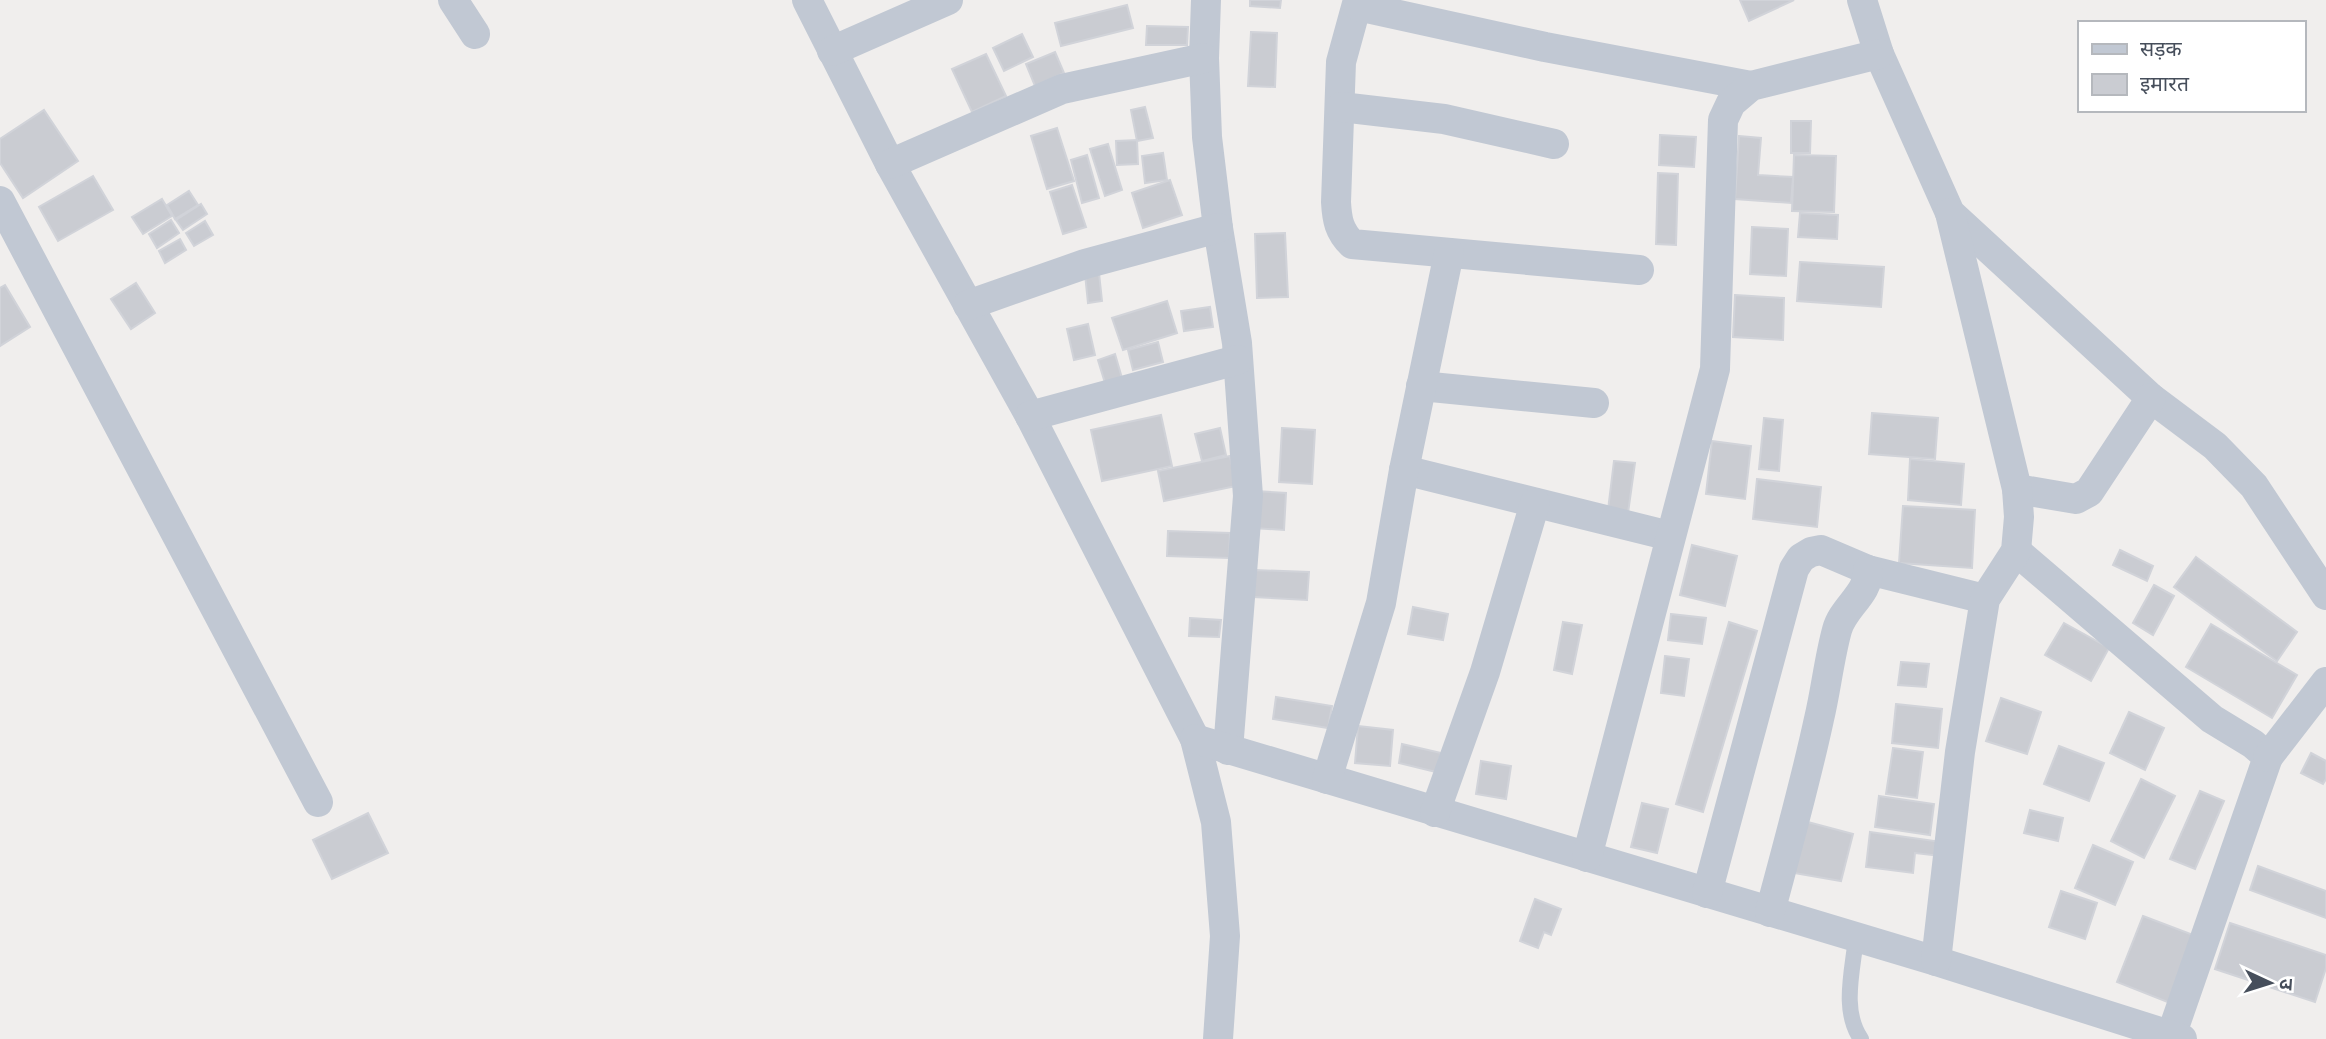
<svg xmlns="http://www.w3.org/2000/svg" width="2326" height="1039" viewBox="0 0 2326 1039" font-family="'Work Sans','Noto Sans Devanagari',sans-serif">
  <rect width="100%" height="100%" fill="#f0eeed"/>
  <g fill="#caccd2" stroke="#d1d3d9" stroke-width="2">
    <path d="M1250 0H1281L1280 8 1250 6Z"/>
    <path d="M1740 0H1794L1749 21Z"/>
    <path d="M1127 5 1133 28 1061 46 1055 23Z"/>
    <path d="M1147 26 1188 27 1187 45H1146Z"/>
    <path d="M1251 32 1277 33 1275 87 1248 86Z"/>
    <path d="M1022 34 1033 57 1004 71 993 48Z"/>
    <path d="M1055 52 1064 73 1035 86 1026 64Z"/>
    <path d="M986 54 1006 96 972 112 952 69Z"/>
    <path d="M1145 107 1153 138 1137 141 1131 110Z"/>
    <path d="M44 110 78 161 23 198 0 163V139Z"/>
    <path d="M1791 121H1811L1810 153H1791Z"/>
    <path d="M1057 128 1074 181 1047 189 1031 136Z"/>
    <path d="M1660 135 1696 137 1694 167 1659 165Z"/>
    <path d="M1739 136 1761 138 1758 175 1793 177 1791 203 1735 199Z"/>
    <path d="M1137 140 1138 164 1117 165 1116 141Z"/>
    <path d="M1108 144 1122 190 1105 196 1090 149Z"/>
    <path d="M1163 153 1167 180 1145 183 1142 156Z"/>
    <path d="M1087 155 1099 198 1082 203 1071 160Z"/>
    <path d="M1794 155 1836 156 1834 212 1792 211Z"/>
    <path d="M1658 173 1678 174 1676 245 1656 244Z"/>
    <path d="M93 176 113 210 58 241 39 207Z"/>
    <path d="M1170 180 1182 215 1143 228 1132 193Z"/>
    <path d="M1072 185 1086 227 1063 234 1050 192Z"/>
    <path d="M189 191 198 205 175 219 167 205Z"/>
    <path d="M162 199 172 216 143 234 132 217Z"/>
    <path d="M201 204 207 214 183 230 176 220Z"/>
    <path d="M1800 213 1838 215 1837 239 1798 237Z"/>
    <path d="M171 220 179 233 157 248 149 234Z"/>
    <path d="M205 221 213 235 194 246 186 233Z"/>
    <path d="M1752 227 1788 229 1786 276 1750 274Z"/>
    <path d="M1285 233 1288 297 1257 298 1255 234Z"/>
    <path d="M180 239 186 250 165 263 159 251Z"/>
    <path d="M1800 262 1884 267 1881 307 1797 301Z"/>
    <path d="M1099 273 1102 301 1088 303 1085 274Z"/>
    <path d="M136 283 155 313 131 329 111 299Z"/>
    <path d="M5 285 30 327 0 346V288Z"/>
    <path d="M1735 295 1784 298 1783 340 1733 337Z"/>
    <path d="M1167 301 1177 333 1123 350 1112 318Z"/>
    <path d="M1210 307 1213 327 1184 331 1181 311Z"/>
    <path d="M1088 324 1095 355 1074 360 1067 329Z"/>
    <path d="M1158 342 1163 362 1133 370 1128 350Z"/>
    <path d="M1115 354 1122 378 1105 383 1098 360Z"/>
    <path d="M1872 413 1938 418 1935 459 1869 454Z"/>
    <path d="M1161 415 1172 466 1102 481 1091 430Z"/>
    <path d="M1764 418 1783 420 1779 471 1759 469Z"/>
    <path d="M1220 428 1226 455 1202 461 1195 434Z"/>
    <path d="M1282 428 1315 430 1312 484 1279 482Z"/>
    <path d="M1712 441 1751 446 1745 499 1706 494Z"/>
    <path d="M1230 456 1236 486 1164 501 1158 471Z"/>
    <path d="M1910 459 1964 464 1961 505 1908 500Z"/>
    <path d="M1614 461 1635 463 1628 513 1608 510Z"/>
    <path d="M1757 479 1821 487 1817 527 1753 519Z"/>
    <path d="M1255 491 1286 493 1284 530 1253 528Z"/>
    <path d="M1903 506 1975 510 1972 568 1899 563Z"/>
    <path d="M1168 531 1230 533 1229 558 1167 556Z"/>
    <path d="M1692 545 1737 556 1725 606 1680 595Z"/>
    <path d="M2120 550 2153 566 2147 581 2113 565Z"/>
    <path d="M2196 557 2297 632 2277 661 2174 587Z"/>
    <path d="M1255 570 1309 572 1307 600 1254 597Z"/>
    <path d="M2154 585 2174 596 2153 635 2133 623Z"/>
    <path d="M1413 607 1448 614 1443 640 1408 634Z"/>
    <path d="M1671 614 1706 618 1702 644 1668 640Z"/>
    <path d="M1190 618 1221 620 1219 637 1189 636Z"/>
    <path d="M1563 622 1582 625 1572 674 1554 670Z"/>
    <path d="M1729 622 1757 631 1703 812 1676 804Z"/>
    <path d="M2064 623 2109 648 2091 681 2045 655Z"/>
    <path d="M2211 624 2297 675 2272 718 2186 667Z"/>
    <path d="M1665 656 1689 659 1684 696 1661 693Z"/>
    <path d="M1901 662 1929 664 1926 687 1898 685Z"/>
    <path d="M1276 697 1332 706 1328 728 1273 719Z"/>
    <path d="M2001 698 2041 712 2027 754 1986 741Z"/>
    <path d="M1896 704 1942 709 1938 748 1892 743Z"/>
    <path d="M2129 712 2164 728 2145 770 2110 753Z"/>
    <path d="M1358 726 1393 730 1390 766 1355 763Z"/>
    <path d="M1402 744 1441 753 1436 772 1399 763Z"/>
    <path d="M2059 746 2104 763 2089 801 2044 784Z"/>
    <path d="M1893 748 1923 752 1917 798 1886 794Z"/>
    <path d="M2311 753 2326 761V779L2323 784 2301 773Z"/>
    <path d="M1481 761 1511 766 1506 799 1476 794Z"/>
    <path d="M2141 779 2175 796 2144 858 2111 841Z"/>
    <path d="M2200 791 2224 801 2195 869 2170 859Z"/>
    <path d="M1879 796 1934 804 1930 835 1875 827Z"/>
    <path d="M1642 803 1668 809 1657 853 1631 847Z"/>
    <path d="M2030 810 2063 818 2058 841 2024 833Z"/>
    <path d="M368 813 388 853 332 879 313 840Z"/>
    <path d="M1804 821 1853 834 1841 881 1794 873Z"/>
    <path d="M1870 832 1942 842 1940 856 1915 853 1913 873 1866 867Z"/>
    <path d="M2093 845 2133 862 2115 905 2075 888Z"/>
    <path d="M2258 866 2326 891V918L2250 890Z"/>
    <path d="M2061 891 2097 903 2085 939 2049 927Z"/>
    <path d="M1535 899 1561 909 1551 935 1544 932 1538 948 1520 941Z"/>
    <path d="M2143 916 2196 936 2170 1003 2117 982Z"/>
    <path d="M2230 923 2326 955V968L2315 1002 2215 969Z"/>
  </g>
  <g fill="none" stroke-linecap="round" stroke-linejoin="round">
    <path stroke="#c1c8d3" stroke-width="16" d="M1856 937C1853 970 1841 1010 1861 1039"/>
    <g stroke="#c1c8d3" stroke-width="30">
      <path d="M453 0 475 34"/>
      <path d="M807 0 890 164 1030 416 1195 739 1216 822 1225 936 1218 1039"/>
      <path d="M1206 0 1204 58 1207 137 1218 228 1237 343 1248 496 1228 750"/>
      <path d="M1358 0 1341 62 1336 202C1337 220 1339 231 1352 244L1639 270"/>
      <path d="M1862 0 1879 54 1950 213 2151 398 2215 446 2254 486 2326 595"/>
      <path d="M1358 6 1545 47 1751 86"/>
      <path d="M832 51 948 0"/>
      <path d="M1341 107 1444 119 1554 144"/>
      <path d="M890 164 1062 89 1204 58"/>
      <path d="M0 201 318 802"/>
      <path d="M968 305 1085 264 1218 228"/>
      <path d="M1421 386 1594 403"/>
      <path d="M1030 416 1237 360"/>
      <path d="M1404 470 1670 536"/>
      <path d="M2017 489 2076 499 2089 492 2151 398"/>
      <path d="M2016 551 2212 719 2253 744 2268 757 2171 1036"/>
      <path d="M1195 739 1936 961 2182 1039"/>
      <path d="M2268 757 2326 682"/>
      <path d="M1327 779 1381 603 1404 470 1449 253"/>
      <path d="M1435 812 1485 672 1535 503"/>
      <path d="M1587 857 1715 369 1723 120 1731 103 1751 86 1879 54"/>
      <path d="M1707 893 1794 569 1801 558 1811 552 1821 550 1868 570 1985 599"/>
      <path d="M1770 912C1787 848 1805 784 1819 719 1826 690 1829 659 1837 630 1843 607 1869 594 1868 570"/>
      <path d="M1936 961 1960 752 1985 599 2016 551 2019 517 2017 489 1950 213"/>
    </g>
  </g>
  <rect x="2078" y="21" width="228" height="91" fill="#ffffff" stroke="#b5b8bd" stroke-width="2"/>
  <rect x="2092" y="44" width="35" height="10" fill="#c1c8d3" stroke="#b5b8bd" stroke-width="2"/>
  <text x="2140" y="56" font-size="21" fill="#464e5b">सड़क</text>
  <rect x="2092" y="74" width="35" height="21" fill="#caccd2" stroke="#b5b8bd" stroke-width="2"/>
  <text x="2140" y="91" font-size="21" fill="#464e5b">इमारत</text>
  <g transform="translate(2270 983) rotate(94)" stroke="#ffffff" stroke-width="5" paint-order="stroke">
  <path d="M0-5L12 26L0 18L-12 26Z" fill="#464e5b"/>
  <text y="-10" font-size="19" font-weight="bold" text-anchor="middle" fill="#464e5b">उ</text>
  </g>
</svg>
